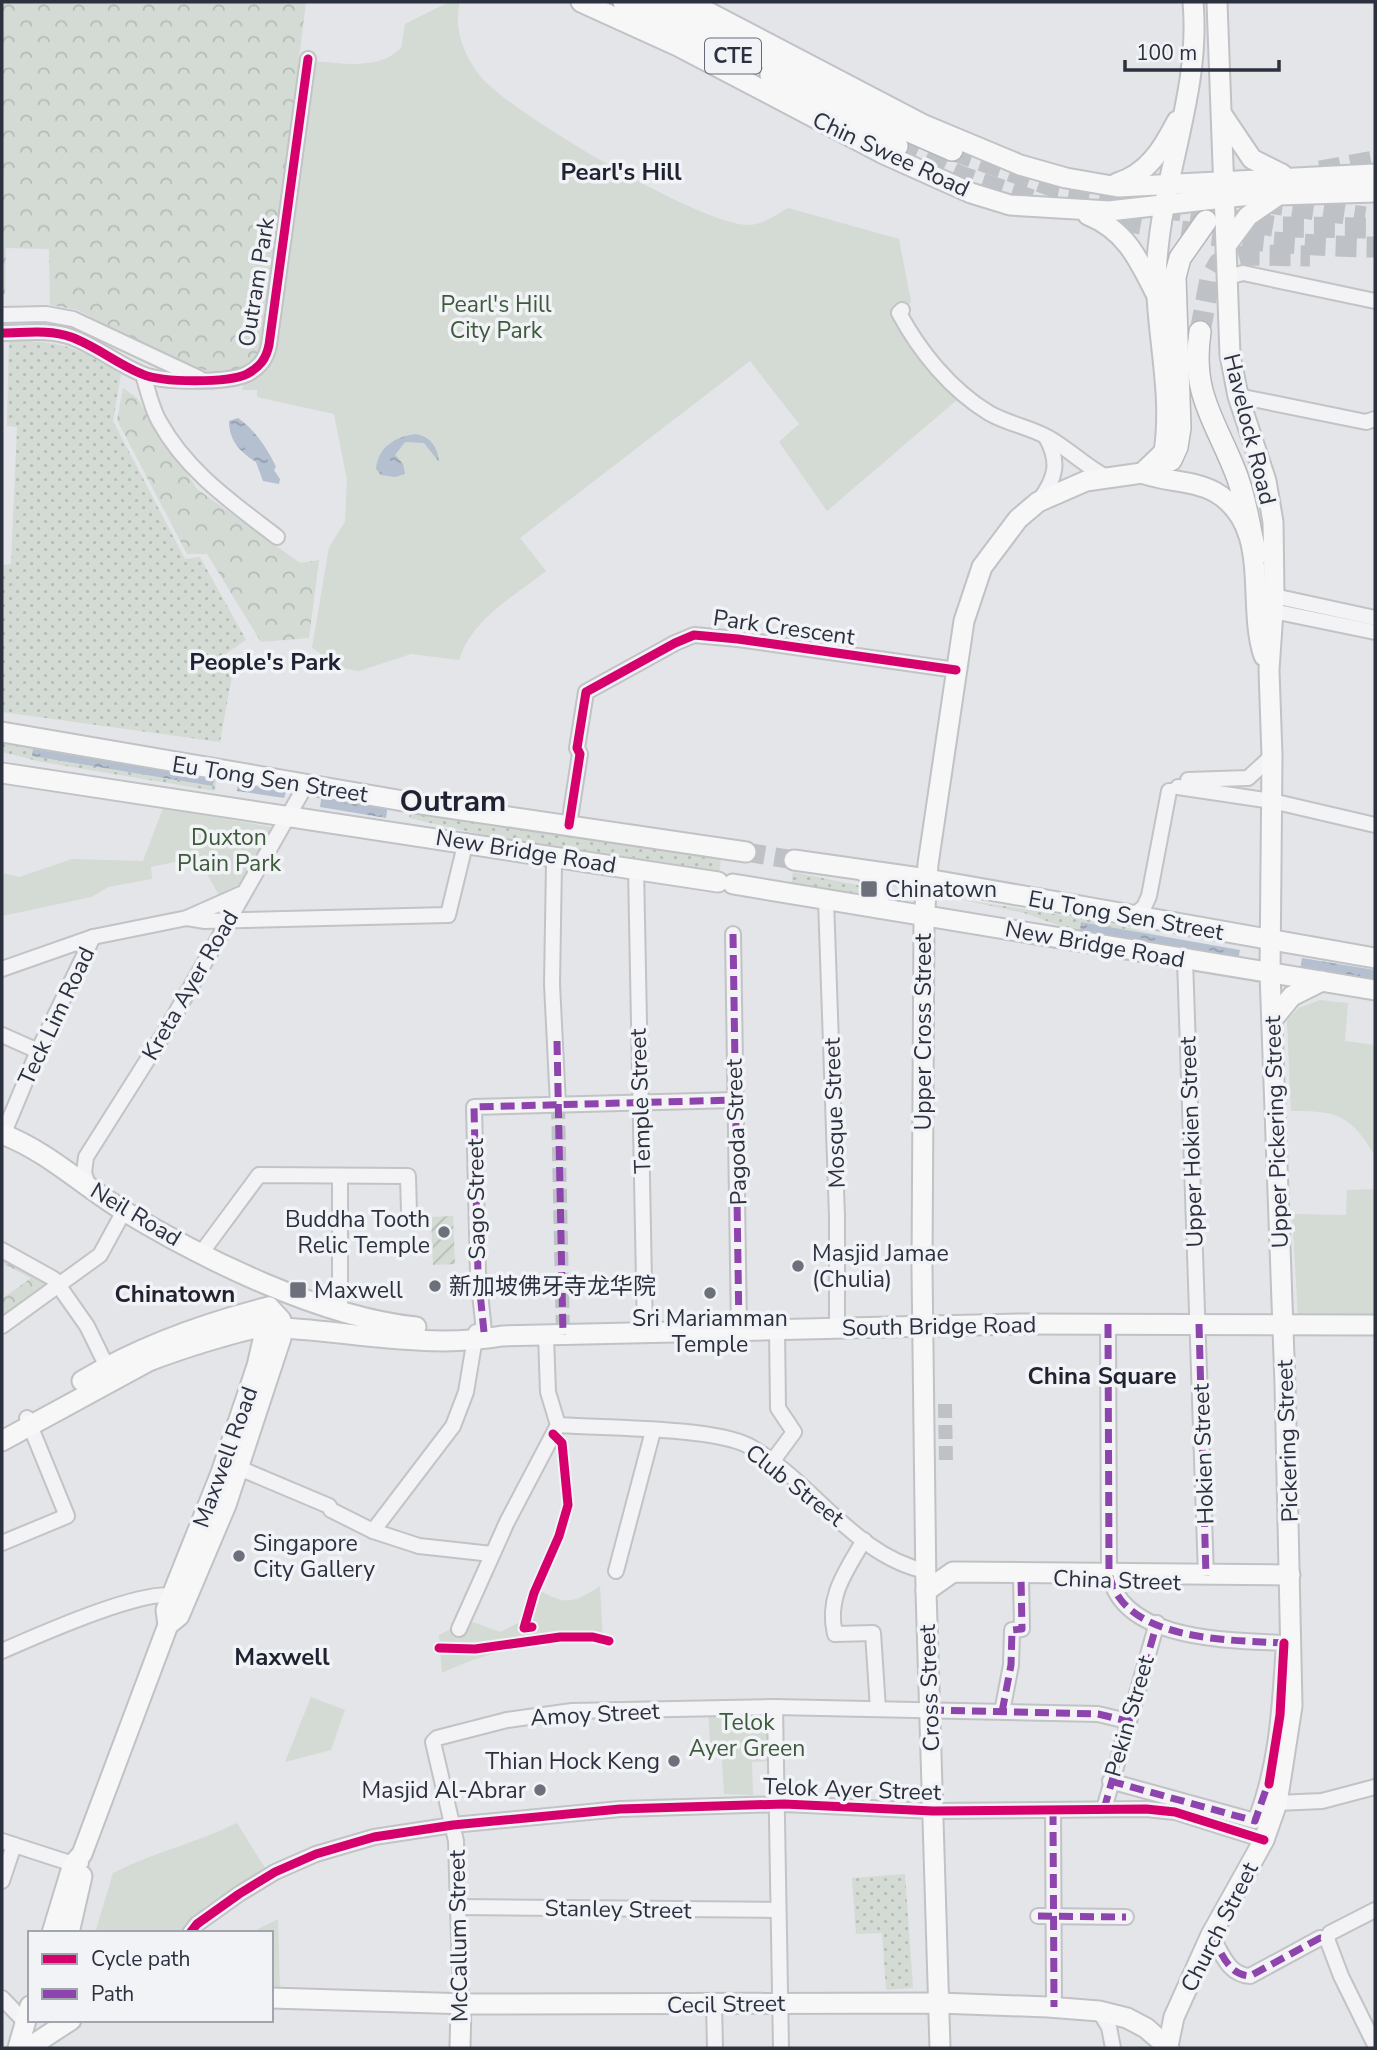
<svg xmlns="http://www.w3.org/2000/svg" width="1377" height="2050" viewBox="0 0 1377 2050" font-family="'Nunito Sans','Noto Sans SC',sans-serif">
  <defs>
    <pattern id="grass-dots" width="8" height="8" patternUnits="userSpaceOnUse" patternTransform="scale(1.75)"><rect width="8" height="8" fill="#d3dbd4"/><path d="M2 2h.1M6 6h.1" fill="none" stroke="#b5bcb7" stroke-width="1.8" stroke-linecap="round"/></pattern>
    <pattern id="forest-crowns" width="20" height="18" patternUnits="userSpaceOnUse" patternTransform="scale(1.75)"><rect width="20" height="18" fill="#d3dbd4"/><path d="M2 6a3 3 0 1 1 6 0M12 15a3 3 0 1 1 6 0" fill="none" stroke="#b5bcb7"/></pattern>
    <pattern id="garden-furrows" width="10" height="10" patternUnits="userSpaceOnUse" patternTransform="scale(1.75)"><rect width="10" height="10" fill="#d3dbd4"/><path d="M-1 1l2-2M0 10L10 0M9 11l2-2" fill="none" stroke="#b5bcb7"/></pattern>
    <pattern id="water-ripples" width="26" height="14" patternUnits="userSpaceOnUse" patternTransform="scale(1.75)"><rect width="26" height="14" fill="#b4bfd0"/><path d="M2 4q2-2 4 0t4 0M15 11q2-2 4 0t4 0" fill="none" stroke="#939caa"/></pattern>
  </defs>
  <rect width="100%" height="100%" fill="#e3e5e8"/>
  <g fill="url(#grass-dots)">
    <path d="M9 340C64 342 75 346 121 374L113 421 185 559 200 557 246 640 225 654V665H234L220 742 2 712 3 565 11 564 17 427 7 426Z"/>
    <path d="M2 743 216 779 215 791 42 762 2 752Z"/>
    <path d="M411 806 721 859 719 874 483 835 409 818Z"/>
    <path d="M793 872 871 888 873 891 869 898 791 885Z"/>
    <path d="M958 899 1095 920 1166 937 1082 922 1080 933 1024 913Z"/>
    <path d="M905 1874 913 1988 886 1990 882 1933 856 1934 852 1878Z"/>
  </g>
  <g fill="url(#forest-crowns)">
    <path d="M2 2H306L264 342 262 354 249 366 238 370 210 371 181 366 78 310 50 305 49 249 6 248 5 294H2Z"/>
    <path d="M123 388 137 398 197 489 300 563 319 560 309 638 261 642 207 554H187L117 420Z"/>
    <path d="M2 1255 48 1283 46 1290 2 1321V1299L31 1278 2 1263Z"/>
  </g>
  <g fill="#d3dbd4">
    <path d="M449 2H460C453 28 464 56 480 76 509 112 705 228 750 225 764 224 776 215 788 208L899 239 911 302 902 311 958 399 827 511 779 442 799 424 750 361 520 538 546 571C513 597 472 619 459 660L411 654 359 671 342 668 312 648 329 547 345 522 347 480 334 414 257 397V390H242L245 380 259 372 312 61C340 63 379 71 401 48L405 24Z"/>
    <path d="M163 808 277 828 243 882 219 895 197 857 151 867 152 879 108 887 91 897 2 916V873L19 877 72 859 143 861Z"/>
    <path d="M1320 1000 1348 1003 1345 1041 1375 1045V1156C1351 1115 1337 1110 1291 1111L1287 1020 1299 1008Z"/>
    <path d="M1375 1189V1315H1298L1292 1214 1346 1215 1347 1190Z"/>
    <path d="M565 1437C575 1507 567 1526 539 1590 566 1606 574 1603 600 1586L603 1639C546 1640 494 1648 442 1673L439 1635 467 1620 500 1632 522 1621 542 1580 565 1493 557 1440Z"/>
    <path d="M311 1697 345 1710 331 1750 285 1762Z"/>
    <path d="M775 1707 771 1761 752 1762 753 1795 724 1794 721 1744H710L708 1709Z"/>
    <path d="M237 1823 265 1868 204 1907 181 1933H95L113 1873C153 1852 197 1843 237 1823Z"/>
    <path d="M278 1919 280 1993H271V1933H250Z"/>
  </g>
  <path fill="url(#garden-furrows)" d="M453 1216 455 1264 433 1265 431 1217Z"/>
  <g fill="url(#water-ripples)">
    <path d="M238 418C254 429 268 449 276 467L274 470 280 479 279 484 263 481 256 462C241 453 229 441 229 421Z"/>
    <path d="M415 434C430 436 438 447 439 462L424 443 405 442 395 455 403 464 405 474 395 477 381 475 376 469C378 447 395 437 415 434Z"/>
    <path d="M33 749 214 779 213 786 32 756Z"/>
    <path d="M238 784 286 792 284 798 237 791Z"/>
    <path d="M322 794 388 805 386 818 320 807Z"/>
    <path d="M1081 922 1240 950 1238 961 1080 933Z"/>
    <path d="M1302 958 1375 970V982L1300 970Z"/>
  </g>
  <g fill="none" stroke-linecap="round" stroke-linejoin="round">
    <g stroke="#bec1c6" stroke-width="14" stroke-dasharray="14 7" stroke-linecap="butt">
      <path d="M558 1105 563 1335"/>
      <path d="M945 1404 946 1464"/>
    </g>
    <path stroke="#bec1c6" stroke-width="19" stroke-dasharray="19 10" stroke-linecap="butt" d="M746 852 794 860"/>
    <g stroke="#bec1c6" stroke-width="21" stroke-dasharray="21 10" stroke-linecap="butt">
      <path d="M897 146 960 176 1041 203"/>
      <path d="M952 150 1057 188 1133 203 1278 227 1375 228"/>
      <path d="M1320 171 1375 161"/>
      <path d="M1262 202 1365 217"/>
      <path d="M1090 214C1182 234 1280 246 1375 247"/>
      <path d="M1200 332 1210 279 1219 263 1247 255 1310 256"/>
    </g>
    <g stroke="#c2c3c6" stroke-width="18">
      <g id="minor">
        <path d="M1228 277 1243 273 1375 301"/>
        <path d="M902 310 899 313C920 352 951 390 989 413 1008 424 1030 427 1049 438 1070 450 1086 467 1108 478"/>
        <path d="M2 315 46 314 73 319 199 378"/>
        <path d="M2 333C24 333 49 329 71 337 96 346 117 364 142 374 162 383 228 383 247 374 260 367 266 359 269 345L308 59"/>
        <path d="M143 375C148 390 151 407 159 421 187 472 233 503 277 537"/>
        <path d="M1238 396 1366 422 1375 419"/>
        <path d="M1039 501C1056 478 1060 462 1046 437"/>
        <path d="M1274 596 1375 618"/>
        <path d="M1273 611 1375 632"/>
        <path d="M1188 780 1248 778 1272 756"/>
        <path d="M1178 787 1272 801 1375 825"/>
        <path d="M569 825 580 754 577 748 586 692 675 643 694 635 738 639 956 670"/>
        <path d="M636 868 645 1333"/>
        <path d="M826 900 837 1217V1327"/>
        <path d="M1133 916 1144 907 1149 896 1169 791"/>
        <path d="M187 918 205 921 448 915 466 841"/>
        <path d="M733 934 739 1330"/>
        <path d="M1185 960 1206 1576"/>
        <path d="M2 969 93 937 187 918 241 894"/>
        <path d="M2 1035 38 1051"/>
        <path d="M558 1105 552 984 554 863 568 859"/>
        <path d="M3 1135 38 1051 93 937"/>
        <path d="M89 1187 84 1173 86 1157 165 1032 307 783"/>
        <path d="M2 1250 54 1279 87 1326 110 1373"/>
        <path d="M202 1252 259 1175 408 1176 409 1213"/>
        <path d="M340 1309V1177"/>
        <path d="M1108 1324 1109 1572C1120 1642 1231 1640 1284 1643 1280 1704 1278 1763 1255 1821L1110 1781"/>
        <path d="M2 1326 100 1255 124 1211"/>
        <path d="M484 1332 478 1273 474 1107 735 1100"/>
        <path d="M546 1336 548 1392 558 1425"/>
        <path d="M558 1425C602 1428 714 1427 749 1446 811 1480 854 1556 926 1571"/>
        <path d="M772 1462 794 1432 778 1408 777 1330"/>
        <path d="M232 1465 329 1506 331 1510 373 1531 419 1546 492 1554"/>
        <path d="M373 1531 453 1426 466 1392 476 1332"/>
        <path d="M864 1540C846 1571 826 1597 835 1634L873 1633 878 1709"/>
        <path d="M2 1543 67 1516 27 1418"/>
        <path d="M616 1571 653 1431"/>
        <path d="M459 1629 507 1522 558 1425"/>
        <path d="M2 1651C34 1637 149 1585 177 1597"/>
        <path d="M775 1707 781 2048"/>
        <path d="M1002 1712 1011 1665 1012 1630 1022 1629 1021 1577"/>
        <path d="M1277 1803 1322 1801 1375 1787"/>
        <path d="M1104 1809 1157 1623"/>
        <path d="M1053 1811 1054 2007"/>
        <path d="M2 1841 73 1864 81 1863"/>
        <path d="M2 1881 14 1845"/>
        <path d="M459 1907 778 1910"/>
        <path d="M1375 1910 1330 1933 1327 1939 1341 1976 1375 2045"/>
        <path d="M1038 1916 1126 1917"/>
        <path d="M190 1933 197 1924 239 1894 275 1872 316 1854 374 1837 453 1825 620 1809 784 1804 933 1811 1146 1809 1175 1812 1264 1840"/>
        <path d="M1211 1935C1222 1953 1228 1975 1250 1976L1320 1938 1327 1939"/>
        <path d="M2 1998 25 2022"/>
        <path d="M461 2004 456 1841 433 1742 437 1738 507 1720 572 1711 775 1707 1098 1714 1127 1721"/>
        <path d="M714 2004 715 2048"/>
        <path d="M1099 2011 1109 2027 1113 2048"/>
      </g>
    </g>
    <g stroke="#c0c2c5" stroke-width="23">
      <g id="major">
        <path d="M581 2 678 46 884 154 971 193 1010 205 1109 211 1241 196 1375 192"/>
        <path d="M689 2 922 124 1020 165 1066 178 1118 187 1375 174"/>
        <path d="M1223 116 1252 159 1282 174"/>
        <path d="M1117 183C1148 174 1163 148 1177 121"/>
        <path d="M1088 215C1125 230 1138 258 1155 292"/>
        <path d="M1228 243 1248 216 1280 194"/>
        <path d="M1142 473C1166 482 1193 480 1215 492 1273 525 1246 604 1264 656"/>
        <path d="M2 732 415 803 746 852"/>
        <path d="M2 773 718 882"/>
        <path d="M794 860 927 879 1375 958"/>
        <path d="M865 871 879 891V908"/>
        <path d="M733 884 1375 990"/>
        <path d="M1272 1020 1292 996 1322 981"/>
        <path d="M2 1134C47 1151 83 1186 124 1211 205 1260 321 1317 416 1327"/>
        <path d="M82 1381C139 1347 205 1323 269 1307"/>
        <path d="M2 1441 149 1361C172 1352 246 1327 268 1327 344 1330 426 1350 502 1336L1020 1324 1375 1325"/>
        <path d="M926 1591 953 1572 1290 1575"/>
        <path d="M168 1625 166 1610 221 1473 257 1366 268 1318"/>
        <path d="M52 1933 73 1864 82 1854 168 1625 179 1616 226 1505 281 1338V1320L269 1307"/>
        <path d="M69 1933 82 1876"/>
        <path d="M271 1998 469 2004 939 2003 1048 2007 1099 2011 1127 2018 1146 2028 1169 2048"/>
        <path d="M1168 2046 1174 2017 1211 1935 1264 1840 1277 1803 1292 1706 1285 1384 1270 973 1272 756 1269 670 1274 596 1273 522 1266 481 1238 396 1230 355 1217 2"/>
        <path d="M18 2048 30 2006"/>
        <path d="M28 2048 71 2020"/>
        <path d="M460 2048 461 2004"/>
        <path d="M940 2048 926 1591 922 1268 924 922 928 864 964 621 982 567 1018 519 1038 502 1086 481 1142 473 1164 452C1174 388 1153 324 1157 260 1163 173 1201 90 1193 2"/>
      </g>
    </g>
    <g stroke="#b6b8bc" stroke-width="24">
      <g id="highway">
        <path d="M624 2 720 49"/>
        <path d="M659 2 904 129 952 150"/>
        <path d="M771 75 897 146"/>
        <path d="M1200 332C1191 393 1214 418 1235 471 1246 497 1249 528 1256 555"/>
        <path d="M1152 467 1171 460 1177 447 1180 428 1175 277 1180 258 1206 221"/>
      </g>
    </g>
    <use href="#minor" stroke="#f3f3f5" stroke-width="14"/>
    <use href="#major" stroke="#f7f7f7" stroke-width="19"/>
    <use href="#highway" stroke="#f7f7f7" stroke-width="21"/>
    <g stroke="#8e44ad" stroke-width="7" stroke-dasharray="14 7" stroke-linecap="butt">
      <path d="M733 934 739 1330"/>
      <path d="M557 1041 563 1335"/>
      <path d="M1108 1324 1109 1572C1120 1642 1231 1640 1284 1643V1649"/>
      <path d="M1199 1324 1206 1576"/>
      <path d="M484 1332 478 1273 474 1107 735 1100"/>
      <path d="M930 1710 1098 1714 1127 1721"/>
      <path d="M1002 1712 1011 1665 1012 1630 1022 1629 1021 1577"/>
      <path d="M1110 1781 1255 1821 1270 1778"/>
      <path d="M1104 1809 1157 1623"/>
      <path d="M1053 1811 1054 2007"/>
      <path d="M1038 1916 1126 1917"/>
      <path d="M1211 1935C1222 1953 1228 1975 1250 1976L1320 1938 1327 1939"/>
    </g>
    <g stroke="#f2f3f7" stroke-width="13">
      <g id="cycleway">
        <path d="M2 333C24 333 49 329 71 337 96 346 117 364 142 374 162 383 228 383 247 374 260 367 266 359 269 345L308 59"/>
        <path d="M569 825 580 754 577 748 586 692 675 643 694 635 738 639 956 670"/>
        <path d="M532 1627 524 1628 534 1593 559 1536 568 1505 562 1443 553 1434"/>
        <path d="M439 1648 475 1649 560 1637H593L609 1641"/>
        <path d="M1269 1784 1280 1715 1284 1643"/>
        <path d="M190 1933 197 1924 239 1894 275 1872 316 1854 374 1837 453 1825 620 1809 784 1804 933 1811 1146 1809 1175 1812 1264 1840"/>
      </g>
    </g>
    <use href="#cycleway" stroke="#d6006c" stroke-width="9"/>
  </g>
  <g fill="#6c707b" stroke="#f2f3f7" stroke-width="2.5">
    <rect x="860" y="880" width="18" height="18" rx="3.5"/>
    <circle cx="444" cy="1232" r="7"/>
    <circle cx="798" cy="1266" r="7"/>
    <circle cx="435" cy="1286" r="7"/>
    <rect x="289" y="1281" width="18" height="18" rx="3.5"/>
    <circle cx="710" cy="1293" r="7"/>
    <circle cx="239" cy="1556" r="7"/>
    <circle cx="674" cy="1761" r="7"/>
    <circle cx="540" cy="1790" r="7"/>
  </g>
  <g text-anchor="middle" stroke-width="7" stroke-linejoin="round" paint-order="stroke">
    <rect fill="#f2f3f7" stroke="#676b77" stroke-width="2" x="705" y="38.5" width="56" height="35" rx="5"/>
    <g font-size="21" font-weight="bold" fill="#2c3140">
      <text x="733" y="63">CTE</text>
    </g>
    <g font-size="23" fill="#2c3140" stroke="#f2f3f7">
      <text transform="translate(891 154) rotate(25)" y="8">Chin Swee Road</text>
      <text transform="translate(256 282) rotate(-81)" y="8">Outram Park</text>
      <text transform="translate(1250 429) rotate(76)" y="8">Havelock Road</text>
      <text transform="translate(784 627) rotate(8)" y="8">Park Crescent</text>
      <text transform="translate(270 779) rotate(9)" y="8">Eu Tong Sen Street</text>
      <text transform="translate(526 851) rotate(9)" y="8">New Bridge Road</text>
      <text transform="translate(1126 915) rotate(10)" y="8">Eu Tong Sen Street</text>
      <text transform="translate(1095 944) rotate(10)" y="8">New Bridge Road</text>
      <text transform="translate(190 985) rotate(-60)" y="8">Kreta Ayer Road</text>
      <text transform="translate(56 1016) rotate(-65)" y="8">Teck Lim Road</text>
      <text transform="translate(923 1032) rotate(-90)" y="8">Upper Cross Street</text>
      <text transform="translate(640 1101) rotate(-92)" y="8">Temple Street</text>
      <text transform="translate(834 1113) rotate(-92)" y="8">Mosque Street</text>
      <text transform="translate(736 1132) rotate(-92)" y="8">Pagoda Street</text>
      <text transform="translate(1276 1132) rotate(-92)" y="8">Upper Pickering Street</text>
      <text transform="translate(1191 1142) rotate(-92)" y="8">Upper Hokien Street</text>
      <text transform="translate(476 1199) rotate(-91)" y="8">Sago Street</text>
      <text transform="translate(136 1214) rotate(31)" y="8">Neil Road</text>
      <text transform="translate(939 1326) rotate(-1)" y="8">South Bridge Road</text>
      <text transform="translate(1287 1441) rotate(-92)" y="8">Pickering Street</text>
      <text transform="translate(1203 1454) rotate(-92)" y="8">Hokien Street</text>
      <text transform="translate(225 1457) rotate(-70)" y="8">Maxwell Road</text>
      <text transform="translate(795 1485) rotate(38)" y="8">Club Street</text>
      <text transform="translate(1117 1580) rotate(2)" y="8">China Street</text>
      <text transform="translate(929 1688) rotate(-92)" y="8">Cross Street</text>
      <text transform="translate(595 1714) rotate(-3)" y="8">Amoy Street</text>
      <text transform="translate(1129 1716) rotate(-74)" y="8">Pekin Street</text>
      <text transform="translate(852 1789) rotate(2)" y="8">Telok Ayer Street</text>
      <text transform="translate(618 1909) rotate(1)" y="8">Stanley Street</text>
      <text transform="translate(1219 1927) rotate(-63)" y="8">Church Street</text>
      <text transform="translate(458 1936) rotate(-91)" y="8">McCallum Street</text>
      <text transform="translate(726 2004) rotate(-1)" y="8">Cecil Street</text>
    </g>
    <g font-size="23" fill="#3d5a3a" stroke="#f2f3f7">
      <text x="496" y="312">Pearl's Hill<tspan x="496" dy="26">City Park</tspan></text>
      <text x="229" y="845">Duxton<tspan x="229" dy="26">Plain Park</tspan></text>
      <text x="747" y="1730">Telok<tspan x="747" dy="26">Ayer Green</tspan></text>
    </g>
    <g font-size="23" fill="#2c3140" stroke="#f2f3f7" text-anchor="start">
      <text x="885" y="897">Chinatown</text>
      <text x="430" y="1227" text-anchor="end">Buddha Tooth<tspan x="430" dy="26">Relic Temple</tspan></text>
      <text x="812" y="1261">Masjid Jamae<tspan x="812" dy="26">(Chulia)</tspan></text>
      <text x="449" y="1294">新加坡佛牙寺龙华院</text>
      <text x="314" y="1298">Maxwell</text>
      <text x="710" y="1326" text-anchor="middle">Sri Mariamman<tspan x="710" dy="26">Temple</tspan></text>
      <text x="253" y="1551">Singapore<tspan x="253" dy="26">City Gallery</tspan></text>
      <text x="660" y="1769" text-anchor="end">Thian Hock Keng</text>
      <text x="526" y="1798" text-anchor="end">Masjid Al-Abrar</text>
    </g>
    <g font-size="24" font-weight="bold" fill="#1e2231" stroke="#f2f3f7">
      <text x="621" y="180">Pearl's Hill</text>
      <text x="265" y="670">People's Park</text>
      <text x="175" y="1302">Chinatown</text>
      <text x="1102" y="1384">China Square</text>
      <text x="282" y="1665">Maxwell</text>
    </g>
    <g font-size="30" font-weight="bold" fill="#1e2231" stroke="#f2f3f7">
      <text x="453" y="811">Outram</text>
    </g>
  </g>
  <rect width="1377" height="2050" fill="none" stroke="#2c3140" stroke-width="7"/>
  <rect x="28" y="1931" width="245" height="91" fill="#f2f3f7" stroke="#a3a5ae" stroke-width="2"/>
  <rect x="42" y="1954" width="35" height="10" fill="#d6006c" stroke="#a3a5ae" stroke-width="2"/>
  <text x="91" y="1966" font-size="21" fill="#2c3140">Cycle path</text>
  <rect x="42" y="1989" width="35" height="10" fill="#8e44ad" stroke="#a3a5ae" stroke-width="2"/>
  <text x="91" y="2001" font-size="21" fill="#2c3140">Path</text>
  <path d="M1125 60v10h154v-10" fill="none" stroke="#2c3140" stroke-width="3.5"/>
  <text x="1136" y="60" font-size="21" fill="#2c3140" stroke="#f2f3f7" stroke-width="5" paint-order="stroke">100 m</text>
</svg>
